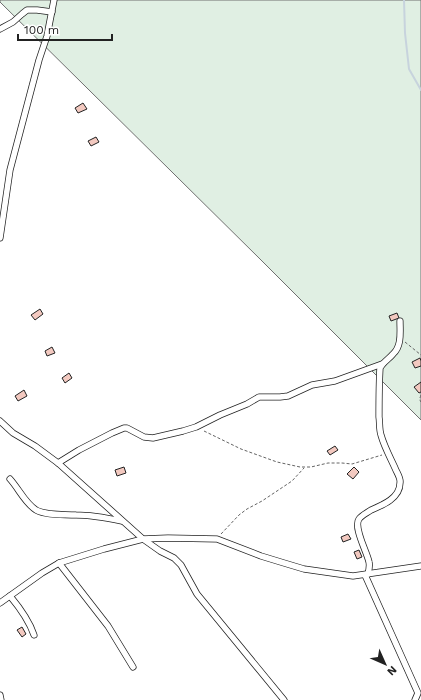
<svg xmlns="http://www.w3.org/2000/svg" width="421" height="700" viewBox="0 0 421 700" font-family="'Work Sans',sans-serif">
  <rect width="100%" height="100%" fill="#fff"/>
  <path fill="#e0efe3" stroke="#6f6f6f" d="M0 0H421V420L262 261 0 2Z"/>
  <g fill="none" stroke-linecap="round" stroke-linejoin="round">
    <path stroke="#c7d3dd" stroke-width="2" d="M404 0 405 33 409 69 421 90"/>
  </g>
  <g fill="#f3c9c0" stroke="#222">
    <path d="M83 103 87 109 78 113 75 108Z"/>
    <path d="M96 137 99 142 91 146 88 141Z"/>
    <path d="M40 309 43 314 35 320 31 315Z"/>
    <path d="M397 313 399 318 391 321 389 316Z"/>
    <path d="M52 347 55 353 47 356 45 351Z"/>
    <path d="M420 358 421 361V366L415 368 412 362Z"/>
    <path d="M69 373 72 378 65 383 62 378Z"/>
    <path d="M421 382V392L419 393 414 387Z"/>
    <path d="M24 390 27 396 18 401 15 396Z"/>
    <path d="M335 446 338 450 330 455 327 451Z"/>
    <path d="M124 467 126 473 117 476 115 470Z"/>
    <path d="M354 467 359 472 353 479 347 474Z"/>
    <path d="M348 534 351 539 343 542 341 537Z"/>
    <path d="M359 550 362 557 357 559 354 552Z"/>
    <path d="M22 627 26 634 22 637 17 630Z"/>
  </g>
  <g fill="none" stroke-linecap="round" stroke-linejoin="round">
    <g stroke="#222" stroke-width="7">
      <g id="street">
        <path d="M0 29 13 22 22 14 27 10H37L52 12"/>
        <path d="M0 238 10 170 39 60 47 36 54 0"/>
        <path d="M0 421 13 433 35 446 58 463 143 539 160 551 174 558 181 565 197 594 284 700"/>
        <path d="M58 463 79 450 112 433 124 428H127L144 437 153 438 183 431 196 427 220 415 247 404 259 397H280L288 396 312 385 335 381 382 364"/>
        <path d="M10 479C19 489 25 503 36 510 47 516 64 514 76 515 92 515 107 518 122 521"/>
        <path d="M59 563 108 626 133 667"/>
        <path d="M368 574C369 570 370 566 369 562 367 552 353 527 359 519 362 515 367 513 371 510 383 505 400 498 400 483 401 478 397 473 395 468 390 457 384 446 381 435 379 429 380 423 379 417 379 400 379 384 380 368 383 362 389 359 393 354 402 346 400 332 400 321"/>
        <path d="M365 575 418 693 415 700"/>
        <path d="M10 596C20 608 29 620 34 635"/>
        <path d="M0 603 42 573 59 563 104 549 143 539 168 538 217 539 261 556 284 563 304 569 353 576 421 566"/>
        <path d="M0 695 1 700"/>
      </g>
    </g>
    <g stroke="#646464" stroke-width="1" stroke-dasharray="3 2" stroke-linecap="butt">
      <path d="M405 342 421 355"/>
      <path d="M421 395C420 398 419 399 421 402"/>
      <path d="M204 431 241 449 277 462 300 467H311L328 463H342L352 464 382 455"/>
      <path d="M221 534 239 515 247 509 262 501 292 481 304 468"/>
    </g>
    <use href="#street" stroke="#fff" stroke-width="5.5"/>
  </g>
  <g transform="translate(385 664) rotate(135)" stroke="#ffffff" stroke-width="3" paint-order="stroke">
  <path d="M0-3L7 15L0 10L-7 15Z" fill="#222222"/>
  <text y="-6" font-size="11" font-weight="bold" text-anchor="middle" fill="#222222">N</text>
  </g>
  <path d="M18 34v6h94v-6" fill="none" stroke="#222222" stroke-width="2"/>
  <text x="24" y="34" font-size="12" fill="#222222" stroke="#ffffff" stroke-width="3" paint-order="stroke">100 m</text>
</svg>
